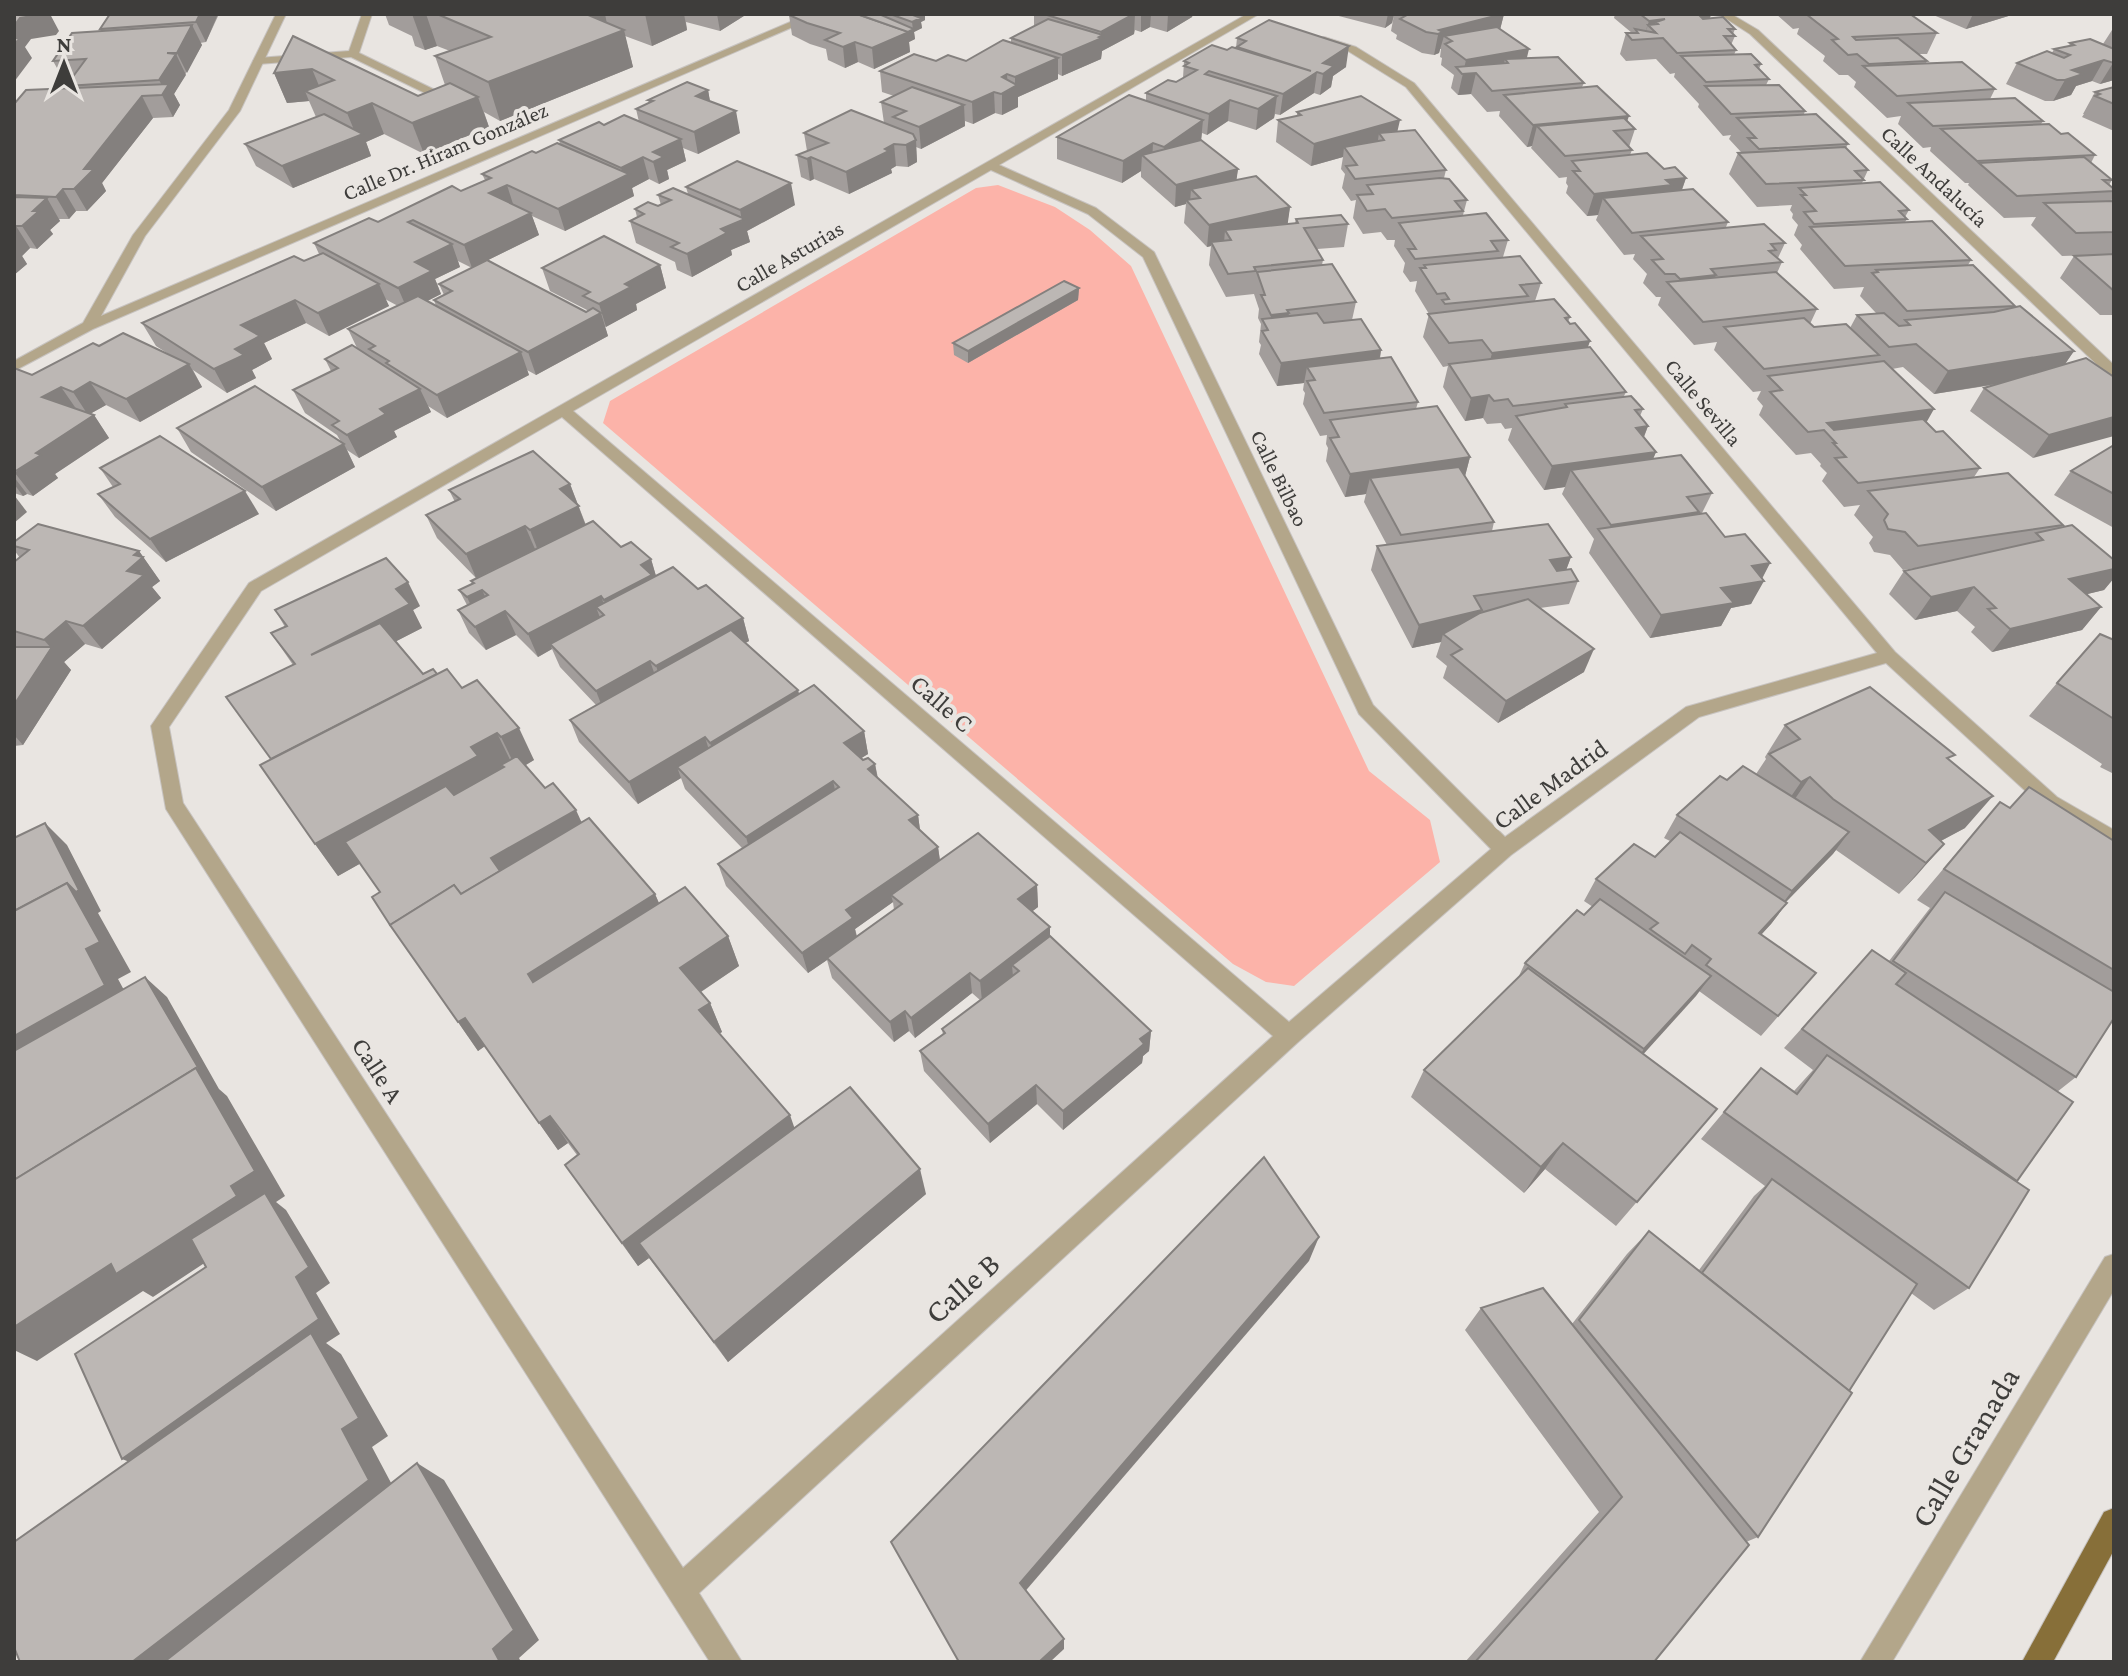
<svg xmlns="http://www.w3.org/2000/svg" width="2128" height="1676" viewBox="0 0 2128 1676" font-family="'Crimson Pro',serif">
  <rect width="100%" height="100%" fill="#e9e5e1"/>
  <path fill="#fcb3a9" d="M998 185 1055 207 1090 230 1131 266 1369 771 1430 820 1440 862 1294 986 1266 982 1233 964 603 423 610 401 976 188Z"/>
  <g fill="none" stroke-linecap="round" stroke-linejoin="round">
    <g stroke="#c7c3c0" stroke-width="2">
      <path id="service" d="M362 14H372L359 53 435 90V94H427L351 57 258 64 253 61 258 58 349 51Z"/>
    </g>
    <g stroke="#c7c3c0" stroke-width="2">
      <g id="minor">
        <path d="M1247 14H1259L999 165 1096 208 1154 252 1373 705 1505 837 1686 707 1877 653 1406 87 1348 51 1320 42V38L1324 37 1356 47 1414 83 1895 652 2057 797 2114 830V848L2043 807 1886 663 1699 717 1511 855 1297 1043 699 1593 742 1662H710L166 809 151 726 249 583ZM991 170 1088 214 1143 257 1359 714 1491 849 1289 1022 573 411ZM562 417 1273 1036 683 1568 183 803 169 727 261 591Z"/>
        <path d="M1719 14H1731L1758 30 2114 365V377L2109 376 1750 34Z"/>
        <path d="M2114 1254V1290L1892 1662H1860L2105 1257Z"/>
      </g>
    </g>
    <g stroke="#c7c3c0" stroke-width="2">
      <path id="tertiary" d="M276 14H286L240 111 145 236 101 316 809 14H823L93 329 14 371V361L83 323 133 235 229 110Z"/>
    </g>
    <g stroke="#c7c3c0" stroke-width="2">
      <path id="primary" d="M2114 1508V1550L2053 1662H2022L2104 1512Z"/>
    </g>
    <use href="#service" fill="#b3a68a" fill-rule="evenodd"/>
    <use href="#minor" fill="#b3a68a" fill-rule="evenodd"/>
    <use href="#tertiary" fill="#b3a68a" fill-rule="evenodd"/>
    <use href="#primary" fill="#876f39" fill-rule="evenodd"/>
  </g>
  <g fill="#a29d9b" fill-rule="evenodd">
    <path d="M110 14H219L206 42 200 43 202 45 174 94 180 105 173 117 153 118 102 183 106 191 87 211H76L69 219H59L60 221 50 230 53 234 37 249 30 248 22 256 27 264 14 275V104L68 88 66 86 69 82H65L53 61 101 31 100 29Z"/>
    <path d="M385 14H747L720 31 686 22 687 30 652 46 625 36 633 67 500 121 484 112 489 127 424 154 384 134 366 142 371 156 293 188 256 166 245 144 316 117 309 101 287 103 274 73 293 36 418 96 445 85 435 56 450 51 437 46 425 50 415 46 412 36 389 25Z"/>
    <path d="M791 14H925V20L921 22 922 28 914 32 915 39 909 42 910 52 874 69 858 62 845 68 828 60 826 49 810 44 792 35 789 15Z"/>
    <path d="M1034 14H1193L1192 17 1167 32 1150 27 1141 32 1135 30 1134 34 1102 51 1101 59 1062 76 1058 74V79L1018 97V107L1002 115 995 113 973 124 965 121V126L921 149 916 147 917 162 908 167 896 166 891 169 892 173 849 194 814 179 810 181 801 177 797 155 807 151 804 133 884 123 881 102 894 96 882 92 880 71 936 61H966L1011 43V38L1034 26Z"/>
    <path d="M1331 14H1504L1500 29 1527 58 1584 83 1582 87 1627 121 1635 129 1629 147 1632 150 1630 155 1686 178 1682 190 1728 222 1726 227 1785 243 1778 258 1782 262 1777 273 1817 309 1810 324 1814 327 1850 328 1857 315 1876 313 1860 296 1864 287 1834 289 1800 249 1802 245 1794 235 1798 225 1792 218 1793 214 1790 210 1792 205 1757 207 1729 174 1738 153 1741 152 1729 139 1731 135 1723 136 1698 107 1699 104 1674 77 1675 73 1670 74 1656 59 1626 61 1620 54 1626 33H1632L1614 18 1615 14H1711L1710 18 1735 29 1733 34 1735 36 1731 45 1736 50 1734 55 1761 64 1759 69 1769 79 1766 85 1805 111 1804 114 1848 144 1846 148 1868 170 1862 183 1909 210 1905 217 1907 219 1905 222 1971 260 1968 265 2015 306 2014 308 2074 351 2065 364 2114 377 2033 458 1970 411 1984 388 1999 384 1934 394 1903 367 1892 369 1927 422 1936 432 1980 468 1974 477 2063 525 2062 528 2114 560V578L2104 590 2087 594 2101 607 2082 630 1992 652 1971 632 1975 627 1957 611 1915 620 1889 594 1904 571 1922 567 1903 570 1890 555 1874 552 1869 543 1873 537 1854 515 1860 505 1844 507 1822 481 1827 473 1820 466 1821 464 1811 453 1796 455 1759 415 1763 406 1757 399 1761 391 1753 392 1714 350 1717 342 1694 345 1658 305 1661 297H1656L1643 283 1647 274 1633 259 1635 254 1624 255 1596 220 1598 215 1587 216 1566 193 1568 186 1566 183 1567 177 1559 178 1531 148 1532 146 1527 147 1499 116 1500 111 1487 112 1471 94 1458 95 1451 88 1454 75 1441 65 1442 58 1440 57 1441 49H1440L1439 53 1434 55 1422 53 1396 39 1397 35 1391 31 1394 15 1392 23 1385 28Z"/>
    <path d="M1776 14H1910L1937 33 1927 54H1919L1927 61 1926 63 1995 89 1990 99 2043 121 2041 124 2061 134 2095 155 2091 163 2112 180 2109 185 2114 189V196L2111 201H2114V315H2100L2060 278 2074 256 2094 255 2062 256 2031 225 2036 217 2004 218 1968 185 1969 183H1965L1930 151 1931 147 1923 148 1898 124 1901 116 1887 118 1854 87 1856 82 1848 75H1839L1823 61 1825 56 1797 34 1799 28 1793 29Z"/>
    <path d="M1931 14H2015L1966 29Z"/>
    <path d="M2114 29V80L2100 84 2092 81 2076 86 2071 95 2053 101H2045L2006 84 2017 63 2052 53 2054 49 2069 46 2070 43 2103 44 2112 30Z"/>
    <path d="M1237 38 1346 67 1333 76 1331 87 1320 95 1314 93 1280 115 1275 114 1274 118 1256 130 1228 121 1207 135 1202 133 1201 140 1238 169 1236 180 1290 207 1287 224 1295 223 1296 219 1348 224 1344 247 1317 249 1323 260 1322 265 1356 302 1352 320 1381 350 1380 359 1418 402 1416 409 1470 457 1465 476 1494 522 1492 531 1571 557 1566 570 1578 581 1569 604 1540 608 1584 672 1498 723 1443 678 1447 666 1436 657 1441 642 1412 648 1371 570 1377 546 1387 545 1364 502 1366 494 1345 497 1326 461 1328 448 1326 444 1327 435 1320 436 1303 404 1305 393 1303 390 1304 383 1277 386 1259 354 1261 345 1259 342 1261 324 1258 318 1259 309 1254 294V289V294L1226 297 1209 265 1211 246 1207 247 1184 223 1186 204 1175 207 1141 177V171L1122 183 1057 159V137L1146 100V93L1176 82 1183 78 1184 61 1236 48Z"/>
    <path d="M2114 87V131L2082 117 2084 114H2083L2095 92Z"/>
    <path d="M708 90 710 102 740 133 698 154 683 148 686 161 667 170 669 179 659 184 649 179 632 188 634 196 565 231 532 216 539 235 488 260 586 312 588 311 587 310 550 291 542 268 660 265 666 288 636 304 637 310 605 327 608 336 536 375 527 370 529 375 447 418 428 406 431 412 394 431 397 437 359 458 347 450 355 467 276 511 191 452 177 428 341 442 337 435 305 413 293 390 331 371 325 359 357 348 348 329 398 306 385 299 389 306 329 336 306 323 264 343 272 359 252 370 256 378 227 393 193 370 202 387 140 422 106 405 90 414 94 415 109 438 55 474 58 478 33 496 27 494 23 496 14 493V368L32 375 99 346 170 355 156 346 142 323 304 261 319 254 314 243 378 222 461 191 485 180 482 174 560 144 559 140 604 125 639 122 636 109 649 103 648 100ZM458 261 472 268 439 284 444 295 434 300 436 306 427 301 441 294 435 279 460 267Z"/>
    <path d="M1297 112 1397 132 1446 170 1444 178 1467 200 1463 215 1508 240 1503 257 1541 283 1535 301 1570 317 1568 322 1590 341 1587 348 1626 392 1624 396 1643 409 1640 416 1648 426 1644 437 1656 452 1653 459 1712 493 1702 513 1725 537 1770 563 1762 579 1751 604 1731 608 1721 626 1650 638 1589 553 1594 539 1562 494 1565 487 1544 490 1508 440 1512 428 1505 429 1501 423 1487 424 1483 418 1465 421 1443 387 1448 366 1443 367 1423 337 1429 314 1415 291 1417 281 1410 282 1403 272 1405 263 1394 246 1395 240H1387L1381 232 1363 234 1353 218 1356 200 1351 201 1342 188 1345 174 1341 169 1343 157 1311 166 1276 142 1278 120 1297 116Z"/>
    <path d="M686 187 795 205 747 231 750 242 731 250 732 255 692 277 677 270 675 262 636 243 630 221 637 217 635 209 661 205 658 195 688 194Z"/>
    <path d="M1079 288 1078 300 968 363 954 355 953 343Z"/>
    <path d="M2114 445V528L2054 495 2071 471Z"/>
    <path d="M100 468 259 514 166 562 115 517 98 494 113 487Z"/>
    <path d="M570 484 586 525 621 547 651 559 656 576 698 589 743 618 749 641 745 643 798 690 799 694 864 731 868 754 861 758 875 764 878 778 918 815 920 831 938 847 940 860 1037 885 1038 907 1032 911 1050 927V936L1151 1031 1149 1051 1143 1056 1142 1063 1063 1130 1037 1104 990 1143 924 1071 920 1051 943 1035 942 1029 980 1000 972 993 915 1038 909 1031 894 1042 832 978 827 960 808 973 726 886 718 864 742 848 685 789 681 778 638 804 579 742 570 720 596 705 560 667 552 649 538 657 516 635 486 650 469 633 458 610 467 605 459 590 472 584 471 581 535 549 476 578 437 538 426 515 455 502 449 490ZM893 902 894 910 857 936 855 929Z"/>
    <path d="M14 542 139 551 160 581 152 587 161 598 102 649 85 644 64 662 71 670 23 745 14 746V562L20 558 14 550Z"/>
    <path d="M420 606 413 610 422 628 396 641 423 674H437L462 688 534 760 526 765 545 788 582 822 655 894 659 903 728 936 739 966 701 992 710 1003 722 1032 719 1033 794 1128 926 1194 728 1362 649 1258 638 1266 583 1190 577 1155 568 1143 558 1150 485 1046 478 1051 458 1022 380 892 361 863 338 876 315 844 271 759 293 665 271 633 285 627 275 610Z"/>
    <path d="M2114 640V774L2100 767 2102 764 2029 716 2057 683Z"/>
    <path d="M1785 725 1950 761 1965 828 1941 841 1944 844 1899 894 1836 850 1786 902 1787 903 1771 924 1761 935 1816 973 1761 1036 1699 991 1643 1054 1717 1109 1616 1226 1545 1169 1524 1193 1411 1097 1424 1070 1518 978 1525 963 1584 915 1593 907 1584 901 1596 879 1655 857 1670 841 1664 838 1677 815 1727 780 1756 774 1766 759 1765 757Z"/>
    <path d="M2000 802 2010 808 2114 841V1018L2076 1077 2057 1092 1969 1288 1934 1310 1911 1293 1758 1537 1746 1542 1654 1662H1465L1599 1512 1465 1330 1481 1308 1572 1324 1627 1254 1649 1231 1699 1270 1754 1196 1765 1186 1701 1139 1761 1068 1794 1091 1813 1070 1784 1048 1872 950 1889 961 1930 908 1917 900Z"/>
  </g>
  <g fill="#84807e">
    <path d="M31 14H50L59 31 56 35 31 39 25 47 32 58 14 82V26L20 18Z"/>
    <path d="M200 14H218L206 42 196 22Z"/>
    <path d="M412 14H426L437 46 425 50Z"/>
    <path d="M568 14H605L608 29Z"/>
    <path d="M645 14H684L687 30 652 46Z"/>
    <path d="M717 14H747L720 31Z"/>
    <path d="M915 14H925V20L921 22 922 28 914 32 915 39 909 42 910 52 874 69 872 48 913 30 912 22 913 15Z"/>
    <path d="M1135 14 1134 34 1102 51 1101 59 1062 76V55L1101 36V32Z"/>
    <path d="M1141 14H1151L1150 27 1141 32Z"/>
    <path d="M1168 14H1193L1192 17 1167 32Z"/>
    <path d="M1388 14H1394L1392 23 1385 28Z"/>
    <path d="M1504 14 1499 34 1452 41 1444 36 1439 53 1434 55 1439 30Z"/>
    <path d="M1697 14H1711L1707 27Z"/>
    <path d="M1973 14H2015L1966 29Z"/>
    <path d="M1665 19 1658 24 1656 22 1653 30 1648 25 1643 39 1649 21Z"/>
    <path d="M192 25 202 45 187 73 177 53Z"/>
    <path d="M624 30 633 67 500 121 488 82Z"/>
    <path d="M855 42 858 62 845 68 843 47Z"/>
    <path d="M1349 46 1346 67 1333 76 1331 87 1320 95 1323 74V63Z"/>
    <path d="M1529 49 1524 70 1508 63 1505 59 1502 74 1476 73 1471 94 1458 95 1466 60Z"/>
    <path d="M176 54 186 75 174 94 180 105 173 117 162 95 165 91 159 80Z"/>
    <path d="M1058 58V79L1018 97V107L1002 115V77L1007 74 1008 91 1015 86V77Z"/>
    <path d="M2104 60 2092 81 2076 86 2071 95 2053 101 2065 80 2072 70Z"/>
    <path d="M2113 63H2114V80L2100 84Z"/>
    <path d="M312 69 325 100 305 91 309 101 287 103 274 73Z"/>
    <path d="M1317 72 1314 93 1280 115 1283 94Z"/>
    <path d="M708 90 712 112 696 96Z"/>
    <path d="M994 92 995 113 973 124 972 102Z"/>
    <path d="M142 96 153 118 102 183 106 191 87 211 74 189 84 169Z"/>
    <path d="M1277 96 1274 118 1256 130 1258 109Z"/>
    <path d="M478 97 489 127 424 154 412 123Z"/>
    <path d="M1230 100 1228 121 1207 135 1209 114Z"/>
    <path d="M372 103 384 134 366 142 371 156 293 188 282 166 357 137 347 113Z"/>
    <path d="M964 105 965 126 921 149 919 127Z"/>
    <path d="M736 111 740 133 698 154 694 132Z"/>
    <path d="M1629 116 1624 130 1614 131 1537 126 1532 146 1527 147 1533 125Z"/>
    <path d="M1203 120 1201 141 1163 168 1164 147Z"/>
    <path d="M1400 120 1395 142 1379 133 1377 147H1344L1343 157 1311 166 1314 144Z"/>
    <path d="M681 139 686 161 667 170 669 179 659 184 653 162V152Z"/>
    <path d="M916 140 917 162 908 167 906 145Z"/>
    <path d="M1153 143 1152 164 1142 155 1141 171 1122 183 1123 161Z"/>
    <path d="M894 144 896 166 891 169 892 173 849 194 846 172Z"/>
    <path d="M643 157 649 179 632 188 634 196 565 231 558 209 623 177 621 168Z"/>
    <path d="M811 157 814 179 810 181 807 159Z"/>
    <path d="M1238 169 1235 191 1200 198 1191 189 1190 203 1186 200V204L1175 207 1176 185Z"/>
    <path d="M1686 178 1678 200 1603 198 1598 215 1587 216 1594 194 1666 180Z"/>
    <path d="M791 183 795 205 747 231 750 242 731 250 732 255 692 277 687 254 721 229 742 221 740 210Z"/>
    <path d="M507 185 514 207 489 193Z"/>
    <path d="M63 189 76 211 69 219 56 197Z"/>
    <path d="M47 198 60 221 50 230 53 234 37 249 22 226 33 211Z"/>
    <path d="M1290 207 1287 229 1225 230 1224 243 1211 242V246L1207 247 1209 225Z"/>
    <path d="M531 213 539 235 472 268 464 245Z"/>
    <path d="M16 226 30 248 22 256 27 264 14 275V228Z"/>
    <path d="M452 244 460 267 435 279 441 294 408 311 398 288 415 262Z"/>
    <path d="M660 265 666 288 636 304 637 310 606 327 599 304 625 284Z"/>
    <path d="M1716 275 1707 298 1675 291 1680 279Z"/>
    <path d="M379 284 389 306 329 336 318 313Z"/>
    <path d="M1079 288 1078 300 968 363V351Z"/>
    <path d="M295 300 306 323 264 343 272 359 252 370 256 378 227 393 214 369 235 349 241 325Z"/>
    <path d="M601 313 608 336 536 375 528 352Z"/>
    <path d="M1289 313 1286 336 1268 338 1271 315Z"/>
    <path d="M1590 341 1582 364 1486 376 1492 353Z"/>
    <path d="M1381 350 1377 374 1307 367 1304 383 1277 386 1281 363Z"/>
    <path d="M2074 351 2058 374 1934 394 1948 371Z"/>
    <path d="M521 352 529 375 447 418 437 395Z"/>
    <path d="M189 364 202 387 140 422 126 399Z"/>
    <path d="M90 382 106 405 88 415 73 392Z"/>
    <path d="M61 387 77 410 42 397Z"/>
    <path d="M420 389 431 412 394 431 397 437 359 458 347 435 380 409Z"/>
    <path d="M1489 395 1483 418 1465 421 1471 398Z"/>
    <path d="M1934 409 1921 432 1835 444 1827 423Z"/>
    <path d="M2114 411V436L2033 458 2049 435Z"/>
    <path d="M94 415 109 438 55 474 58 478 33 496 15 473 36 453Z"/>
    <path d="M1648 426 1639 449 1636 428Z"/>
    <path d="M344 444 355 467 276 511 262 487Z"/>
    <path d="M1656 452 1646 475 1571 470 1565 487 1544 490 1552 466Z"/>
    <path d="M1470 457 1464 480 1370 478 1366 494 1345 497 1350 474Z"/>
    <path d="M14 477 27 494 23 496 14 484Z"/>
    <path d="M570 484 587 529 539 553 530 530 560 489Z"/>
    <path d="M245 491 259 514 166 562 150 539Z"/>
    <path d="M14 495 27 512 14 523Z"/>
    <path d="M1699 512 1688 536 1605 539 1611 525Z"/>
    <path d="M525 526 535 549 476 578 466 554Z"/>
    <path d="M139 551 160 581 152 587 161 598 102 649 83 626 127 571 134 555Z"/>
    <path d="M1571 557 1562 581 1550 560Z"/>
    <path d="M651 559 658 583 612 623 604 600 641 565Z"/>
    <path d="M1770 563 1760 582 1764 581 1751 604 1731 608 1721 626 1650 638 1661 615 1721 588 1752 566Z"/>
    <path d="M2114 569V578L2104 590 2051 603 2069 579Z"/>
    <path d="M408 582 420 606 413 610 422 628 325 678 311 655 396 589Z"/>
    <path d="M1974 587 1957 611 1915 620 1931 597Z"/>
    <path d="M482 590 493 613 478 621 467 597Z"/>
    <path d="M601 596 609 619 596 607 602 623 550 644 552 649 538 657 528 634Z"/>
    <path d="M2101 607 2082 630 1992 652 2010 629Z"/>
    <path d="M1482 610 1474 633 1443 634 1441 642 1412 648 1419 625Z"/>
    <path d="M505 611 516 635 486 650 475 627Z"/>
    <path d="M743 618 749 641 664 689 656 666Z"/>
    <path d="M66 621 85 644 64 662 71 670 23 745 14 735V705L51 648 44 640Z"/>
    <path d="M1594 649 1584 672 1498 723 1506 701Z"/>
    <path d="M650 661 658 684 605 714 596 691Z"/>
    <path d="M798 690 803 713 717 766 710 743Z"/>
    <path d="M519 728 534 760 517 770 501 737Z"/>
    <path d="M864 731 868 754 849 766 844 743Z"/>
    <path d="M497 733 513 766 501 765 504 771 495 788 338 876 315 844 471 747Z"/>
    <path d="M705 737 712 760 677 767 681 778 638 804 629 782Z"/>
    <path d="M875 764 879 787 868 769Z"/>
    <path d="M1810 777 1788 809 1779 814 1801 782Z"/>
    <path d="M833 781 838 803 752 859 746 837Z"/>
    <path d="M1993 796 1965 828 1914 855 1929 830Z"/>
    <path d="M576 810 586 832 505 879 491 858Z"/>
    <path d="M918 815 921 837 909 820Z"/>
    <path d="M45 823 67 845 101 911 98 913 131 972 118 979 137 1014 14 1085V1036L67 883Z"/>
    <path d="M1849 832 1833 854 1776 912 1792 891Z"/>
    <path d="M1944 844 1917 875 1899 894 1926 863Z"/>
    <path d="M938 847 941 869 891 895 893 902 855 929 857 939 827 958V960L808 973 802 953 846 910Z"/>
    <path d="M1037 885 1038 907 1020 921 1018 899Z"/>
    <path d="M655 894 668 925 546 1003 528 974Z"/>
    <path d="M1787 903 1771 924 1743 954 1759 933Z"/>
    <path d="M1050 927V948L1019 971 1012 965 1013 977 982 1001 980 981Z"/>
    <path d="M728 936 739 966 693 997 680 968Z"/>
    <path d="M970 973 972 993 915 1038 911 1018Z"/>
    <path d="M1711 976 1696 996 1630 1069 1644 1049Z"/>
    <path d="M145 977 167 997 219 1089 227 1096 285 1196 276 1202 286 1210 330 1283 316 1293 340 1334 326 1343 341 1354 388 1436 372 1447 398 1496 186 1662H132L150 1470 122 1459 296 1277 268 1221 153 1297 143 1291 37 1361 14 1350V1327L231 1186Z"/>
    <path d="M710 1003 722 1032 711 1039 699 1010Z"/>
    <path d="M905 1011 909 1031 894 1042 890 1022Z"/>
    <path d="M465 1018 485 1046 478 1051 458 1022Z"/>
    <path d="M1151 1031 1149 1051 1143 1056 1142 1063 1063 1130V1111L1140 1039Z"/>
    <path d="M1036 1085 1037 1104 990 1143 988 1124Z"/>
    <path d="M790 1115 799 1141 639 1243 649 1258 638 1266 622 1243Z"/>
    <path d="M550 1116 568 1143 558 1150 539 1123Z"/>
    <path d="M1563 1143 1545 1169 1524 1193 1541 1167Z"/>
    <path d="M920 1169 926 1194 728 1362 714 1342Z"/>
    <path d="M1319 1237 1309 1261 1022 1595 1020 1583Z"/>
    <path d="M417 1463 444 1480 539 1640 519 1658 521 1662H500L493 1649Z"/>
    <path d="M1064 1639V1649L1050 1662H1039Z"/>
  </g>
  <g fill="#bcb7b4" stroke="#84807e" stroke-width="2">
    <path d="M14 14H45L20 18 14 26Z"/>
    <path d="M110 14H200L196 22 100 29Z"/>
    <path d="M437 14H586L624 30 488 82 435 56 491 37Z"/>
    <path d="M791 14H857L909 32 872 48 855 42 843 47 825 40 840 33 807 23 789 15Z"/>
    <path d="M857 14H879L914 29 908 32Z"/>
    <path d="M890 14H915L913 15 921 18 912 22Z"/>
    <path d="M1044 14H1134L1101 32Z"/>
    <path d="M1401 14H1503L1439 30 1443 32 1438 34 1426 32 1400 19 1405 16Z"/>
    <path d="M1640 14H1702L1703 15 1700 16 1703 19 1723 17 1735 29H1728L1735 36H1724L1736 50 1677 53 1663 38 1632 40 1626 33H1638L1635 29 1656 33 1648 25 1658 24 1656 22 1665 19 1649 21Z"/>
    <path d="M1806 14H1910L1937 33 1853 37 1856 40 1898 38 1927 61 1869 64 1857 54 1848 55 1832 40 1838 39Z"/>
    <path d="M1048 19 1103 35 1099 37 1102 38 1062 55 1011 38Z"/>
    <path d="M1269 20 1349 46 1323 63 1334 66 1323 74 1317 72 1283 94 1209 71 1205 74 1277 96 1258 109 1230 100 1209 114 1146 93 1168 80 1176 82 1197 70 1184 66 1189 63 1184 61 1212 45 1227 50 1232 47 1311 71 1237 47 1246 41 1237 38Z"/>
    <path d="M192 25 177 53H167L176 54 159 80 66 86 86 59 53 61 72 33Z"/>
    <path d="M1497 27 1529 49 1466 60 1445 44 1452 41 1444 36Z"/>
    <path d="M293 36 418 96 450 83 478 97 412 123 372 103 347 113 305 91 334 80 312 69 274 73Z"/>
    <path d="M14 38H20L14 45Z"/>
    <path d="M2090 39 2114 49V63L2104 60 2072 70 2083 74 2065 80H2057L2017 63 2047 51 2064 58 2070 55 2054 49 2074 45 2070 43Z"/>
    <path d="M1003 40 1058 58 1015 77 1007 74 1002 77 1017 85 1001 94 994 92 972 102 880 71 914 54 936 61 948 55 966 61Z"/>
    <path d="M1751 54 1761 64 1755 65 1769 79 1706 82 1681 56Z"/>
    <path d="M1558 57 1584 83 1492 91 1476 73 1462 74 1456 67 1508 63 1505 59Z"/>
    <path d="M1962 62 1995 89 1897 96 1863 66Z"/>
    <path d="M687 82 708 90 696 96 736 111 694 132 636 109 653 101 648 100Z"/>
    <path d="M169 84 162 95 142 96 84 169H94L74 189H63L56 197 14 195V104L26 90Z"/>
    <path d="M1779 85 1805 111 1731 114 1705 86Z"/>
    <path d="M1597 86 1629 116 1533 125 1504 95Z"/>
    <path d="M912 87 964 105 919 127 893 117 906 111 881 102Z"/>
    <path d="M2114 87V104L2095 96 2100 94 2095 92Z"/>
    <path d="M1129 95 1203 120 1164 147 1153 143 1123 161 1057 137Z"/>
    <path d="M1361 96 1400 120 1314 144 1278 120 1301 115 1297 112Z"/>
    <path d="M2015 98 2043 121 1933 126 1908 103Z"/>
    <path d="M851 110 913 134 916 140 906 145 894 144 885 149 889 151 846 172 811 157 807 159 797 155 828 143 804 133Z"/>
    <path d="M324 114 363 134 282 166 245 144Z"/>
    <path d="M1816 114 1848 144 1759 149 1748 138H1756L1737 118Z"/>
    <path d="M624 115 681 139 653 152 664 157 653 162 643 157 621 168 559 140 599 122 604 125Z"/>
    <path d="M1624 118 1635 129 1614 131 1632 150 1565 156 1537 126Z"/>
    <path d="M2049 124 2061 134 2068 133 2095 155 1977 161 1941 129Z"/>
    <path d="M1415 130 1446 170 1355 179 1346 166 1357 165 1344 147 1384 140 1379 133Z"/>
    <path d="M1201 140 1238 169 1176 185 1142 155Z"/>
    <path d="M557 143 629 174 558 209 507 185 489 193 531 213 464 245 413 220 408 222 452 244 415 262 432 271 398 288 314 243 369 218 378 222 452 186 461 191 491 178 482 174 532 151 536 153Z"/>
    <path d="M1845 147 1868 170 1855 171 1864 180 1766 184 1738 153Z"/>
    <path d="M1647 153 1664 169 1675 167 1686 178 1666 180 1672 185 1594 194 1573 171H1580L1572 161Z"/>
    <path d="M2084 157 2112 180H2103L2114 189V191L2017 196 1979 163Z"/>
    <path d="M737 161 791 183 740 210 686 187Z"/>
    <path d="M1256 176 1290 207 1209 225 1186 200 1200 198 1191 189Z"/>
    <path d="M1440 178 1449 179 1467 200 1455 201 1463 211 1392 218 1385 209 1367 211 1357 195 1373 194 1367 185Z"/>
    <path d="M1880 182 1909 210 1899 211 1907 219 1814 224 1804 212 1816 211 1801 195H1806L1799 188Z"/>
    <path d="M673 188 745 219 721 229 727 233 687 254 671 247 679 243 630 221 644 214 635 209 648 202 658 206 671 200 658 195Z"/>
    <path d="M1693 189 1728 222 1632 233 1603 198Z"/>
    <path d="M14 197 47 198 33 211H39L22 226H16L14 228Z"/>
    <path d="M2114 201V232L2076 233 2044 203Z"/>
    <path d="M1486 213 1508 240 1491 241 1498 251 1415 259 1408 249H1416L1399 223Z"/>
    <path d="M1341 215 1348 224 1304 228 1323 260 1254 267 1256 271 1228 274 1211 242 1231 240 1225 230 1298 223 1296 219Z"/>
    <path d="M1932 221 1971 260 1845 266 1810 227Z"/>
    <path d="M1764 224 1785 243 1771 244 1776 250 1769 251 1782 262 1711 269 1716 275 1680 279 1675 274H1665L1652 260 1663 259 1641 236Z"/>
    <path d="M604 236 660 265 625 284 631 287 599 304 583 296 590 292 542 268Z"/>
    <path d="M323 253 379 284 318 313 295 300 241 325 260 336 235 349 244 355 214 369 142 323 294 256 304 261Z"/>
    <path d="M2114 254V291L2074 256Z"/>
    <path d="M1520 256 1541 283 1520 285 1528 296 1445 304 1442 300 1449 299 1445 293 1437 294 1420 268H1426L1424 265Z"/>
    <path d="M487 260 586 312 593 308 601 313 528 352 434 300 452 291 439 284Z"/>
    <path d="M1332 264 1356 302 1287 310 1289 313 1271 315 1261 295H1265L1257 272Z"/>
    <path d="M1973 265 2015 306 1907 311 1872 273 1878 272 1876 270Z"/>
    <path d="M1776 272 1817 309 1703 322 1667 282Z"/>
    <path d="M1064 281 1079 288 968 351 953 343Z"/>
    <path d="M418 296 521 352 437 395 386 363 389 361 369 349 375 346 348 329Z"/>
    <path d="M1554 299 1570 317 1565 318 1570 324 1575 323 1590 341 1492 353 1482 340 1449 343 1428 314Z"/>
    <path d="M2020 306 2074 351 1948 371 1916 344 1889 347 1857 315 1884 313 1899 326 1910 325 1905 320 1994 312Z"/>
    <path d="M1317 313 1324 323 1361 319 1381 350 1281 363 1262 331 1268 330 1262 319Z"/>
    <path d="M1804 318 1814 327 1846 324 1879 355 1764 369 1724 327Z"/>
    <path d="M123 333 189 364 126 399 90 382 73 392 61 387 42 397 94 415 36 453 41 455 14 472V368L32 375 93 343 99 346Z"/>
    <path d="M352 345 420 389 380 409 386 414 347 435 332 425 339 421 293 390 338 368 325 359Z"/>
    <path d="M1590 347 1626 392 1513 406 1508 399 1494 401 1489 395 1471 398 1449 364Z"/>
    <path d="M1391 357 1418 402 1324 413 1307 381 1315 380 1307 367Z"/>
    <path d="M2086 358 2114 377V417L2049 435 1984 388Z"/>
    <path d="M1884 361 1934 409 1827 423 1834 430 1923 419 1936 432 1943 431 1980 468 1858 483 1835 458 1846 457 1833 443H1836L1824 430 1808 432 1770 392 1782 390 1768 376Z"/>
    <path d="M255 386 344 444 262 487 177 428Z"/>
    <path d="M1631 396 1643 409 1635 410 1648 426 1636 428 1656 452 1552 466 1516 416 1567 407 1565 404Z"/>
    <path d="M1437 406 1470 457 1350 474 1330 438 1339 437 1330 420Z"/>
    <path d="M160 436 245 491 150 539 98 494 120 484 100 468Z"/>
    <path d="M2114 445V494L2071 471Z"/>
    <path d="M533 451 570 484 560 489 579 506 530 530 525 526 466 554 426 515 460 499 449 490Z"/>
    <path d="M1681 455 1712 493 1687 497 1699 512 1611 525 1571 470Z"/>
    <path d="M1459 467 1494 522 1401 535 1370 478Z"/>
    <path d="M2008 473 2063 525 1918 546 1905 532 1888 529 1884 520 1888 514 1868 491Z"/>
    <path d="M1706 513 1725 537 1745 534 1770 563 1752 566 1764 581 1721 588 1734 603 1661 615 1598 529Z"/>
    <path d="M593 521 621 547 631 542 651 559 641 565 652 575 604 600 601 596 528 634 505 611 475 627 458 610 488 595 482 590 467 597 459 590 474 583 471 581Z"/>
    <path d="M38 524 139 551 134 555 143 557 127 571 144 575 83 626 66 621 44 640 14 631V562L29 550 14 546V542Z"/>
    <path d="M1548 524 1571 557 1550 560 1557 571 1571 569 1578 581 1474 596 1482 610 1419 625 1377 546Z"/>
    <path d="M2072 525 2114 560V569L2069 579 2101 607 2010 629 1988 609 1996 608 1974 587 1931 597 1904 571 2043 540 2036 533Z"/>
    <path d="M386 558 408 582 396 589 410 604 311 655 380 623 423 674 433 669 437 674 271 759 226 697 295 664 271 633 287 626 275 610Z"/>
    <path d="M673 567 698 589 706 585 743 618 656 666 650 661 596 691 550 644 604 615 596 607Z"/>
    <path d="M1528 599 1594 649 1506 701 1451 655 1462 649 1443 634 1480 613Z"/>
    <path d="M731 630 798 690 710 743 705 737 629 782 570 720Z"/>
    <path d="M2100 634 2114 640V719L2057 683Z"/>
    <path d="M14 647H52L14 705Z"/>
    <path d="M447 669 462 688 477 680 519 728 501 737 497 733 471 747 478 756 315 844 260 765Z"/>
    <path d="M814 685 864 731 844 743 863 760 868 758 875 764 868 769 918 815 909 820 938 847 846 910 853 918 802 953 718 864 839 787 833 781 746 837 677 767Z"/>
    <path d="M1870 687 1955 755 1947 758 1993 796 1929 830 1944 844 1926 863 1833 799 1810 777 1801 782 1769 754 1800 739 1785 725Z"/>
    <path d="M517 756 545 788 553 783 576 810 491 858 500 871 461 894 454 885 390 925 372 897 380 892 345 842 446 786 454 795 504 767 501 765Z"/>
    <path d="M1743 766 1849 832 1792 891 1677 815 1720 776 1727 780Z"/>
    <path d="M2029 787 2114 841V970L1944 869 2000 802 2010 808Z"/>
    <path d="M589 818 655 894 528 974 533 982 685 887 728 936 680 968 710 1003 699 1010 790 1115 622 1243 565 1165 579 1154 550 1116 539 1123 465 1018 458 1022 390 925 454 885 461 894Z"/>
    <path d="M45 823 79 890 76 892 67 883 14 911V838Z"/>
    <path d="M1680 832 1787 903 1759 933 1816 973 1778 1016 1706 965 1711 959 1692 945 1685 954 1650 929 1658 923 1596 879 1634 844 1655 857Z"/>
    <path d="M978 833 1037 885 1018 899 1050 927 980 981 970 973 911 1018 905 1011 890 1022 827 958 902 904 891 895Z"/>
    <path d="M67 883 100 942 86 949 105 985 14 1036V911Z"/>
    <path d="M1945 892 2114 992V1018L2076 1077 1893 961Z"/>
    <path d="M1600 899 1711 976 1644 1049 1525 963 1577 910 1584 915Z"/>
    <path d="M1050 936 1151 1031 1140 1039 1144 1044 1063 1111 1036 1085 988 1124 920 1051 945 1033 942 1029 1019 971 1012 965Z"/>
    <path d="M1872 950 1906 973 1896 984 2073 1102 2017 1181 1802 1029Z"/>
    <path d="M1528 968 1717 1109 1637 1202 1563 1143 1541 1167 1424 1070Z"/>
    <path d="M145 977 199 1069 197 1070 196 1068 14 1180V1051Z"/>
    <path d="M1827 1055 2029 1190 1969 1288 1724 1112 1761 1068 1797 1094Z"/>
    <path d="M196 1068 255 1171 231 1186 237 1196 116 1274 111 1264 14 1327V1180Z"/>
    <path d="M850 1087 920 1169 714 1342 639 1243Z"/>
    <path d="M1264 1157 1319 1237 1020 1583 1064 1639 1039 1662H959L891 1542Z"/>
    <path d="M1772 1179 1917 1284 1849 1391 1702 1273Z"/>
    <path d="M265 1193 309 1267 296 1277 319 1319 122 1459 75 1354 206 1267 191 1239Z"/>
    <path d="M1649 1231 1852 1393 1758 1537 1579 1320Z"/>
    <path d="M1543 1288 1749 1545 1654 1662H1475L1622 1497 1481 1308Z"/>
    <path d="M311 1333 359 1418 342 1429 369 1480 132 1662H20L14 1647V1542Z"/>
    <path d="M417 1463 514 1630 493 1649 500 1662H164Z"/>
  </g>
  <g text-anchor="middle" stroke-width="8" stroke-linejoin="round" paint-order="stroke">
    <g font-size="22" fill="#3e3d3b" stroke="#e9e5e1">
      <text transform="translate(445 151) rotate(-23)" y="8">Calle Dr. Hiram González</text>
      <text transform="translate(1935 176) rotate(43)" y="8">Calle Andalucía</text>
      <text transform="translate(789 256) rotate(-30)" y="8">Calle Asturias</text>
      <text transform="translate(1704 402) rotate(50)" y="8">Calle Sevilla</text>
      <text transform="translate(1280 478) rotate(64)" y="8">Calle Bilbao</text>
    </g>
    <g font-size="26" fill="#3e3d3b" stroke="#e9e5e1">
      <text transform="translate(942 703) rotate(41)" y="9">Calle C</text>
      <text transform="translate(1550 784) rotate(-36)" y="9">Calle Madrid</text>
      <text transform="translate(378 1070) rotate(57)" y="9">Calle A</text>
    </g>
    <g font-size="32" fill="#3e3d3b" stroke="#e9e5e1">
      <text transform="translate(962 1288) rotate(-42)" y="11">Calle B</text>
      <text transform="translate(1965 1447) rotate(-59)" y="11">Calle Granada</text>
    </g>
  </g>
  <rect width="2128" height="1676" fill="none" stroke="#3e3d3b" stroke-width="32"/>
  <g transform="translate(64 64)" stroke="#e9e5e1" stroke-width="6" paint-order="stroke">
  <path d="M0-6L14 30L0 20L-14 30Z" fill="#3e3d3b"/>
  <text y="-12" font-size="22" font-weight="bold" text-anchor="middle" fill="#3e3d3b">N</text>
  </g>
</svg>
